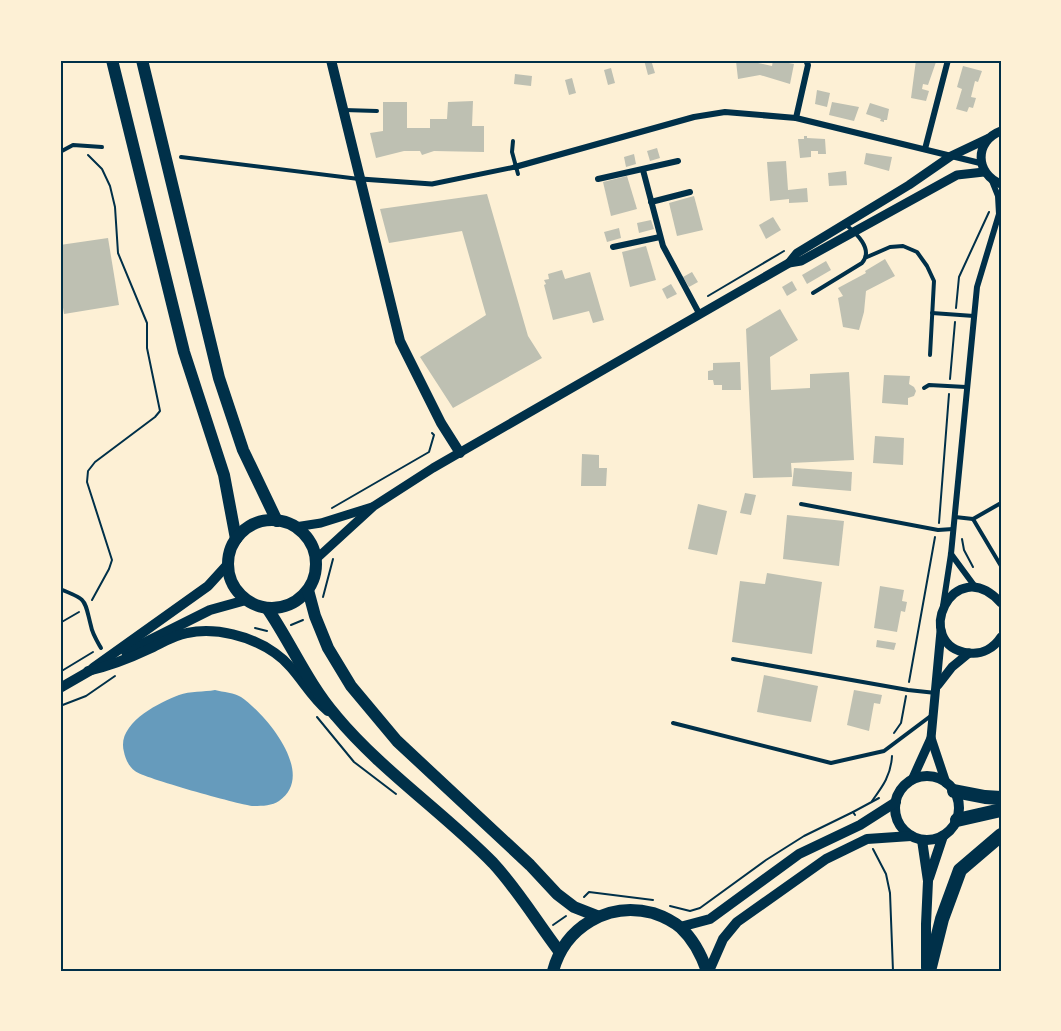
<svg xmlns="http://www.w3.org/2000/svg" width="1061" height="1031" viewBox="0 0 1061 1031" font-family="'PT Sans',sans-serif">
  <rect width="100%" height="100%" fill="#fdf0d5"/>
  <path fill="#669bbc" d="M215 690C223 692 235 693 241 697 267 715 317 775 279 801 272 806 261 806 252 806 238 804 143 778 135 771 129 767 125 758 124 752 116 724 158 703 179 695 190 691 204 692 215 690Z"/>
  <g fill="#bec0b2">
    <path d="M644 60H651L655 73 648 75Z"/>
    <path d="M758 60V63L772 66 773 60 794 64 790 84 760 75 738 79 736 61Z"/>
    <path d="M916 60 936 62 928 85 923 84 922 89 929 91 926 101 911 98Z"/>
    <path d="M963 66 982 71 978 82 975 81 971 97 976 98 973 108 969 107 967 112 956 109 962 89 957 87Z"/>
    <path d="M611 68 615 83 608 85 604 70Z"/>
    <path d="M515 74 532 76 531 86 514 84Z"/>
    <path d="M572 78 576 93 569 95 565 80Z"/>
    <path d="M817 90 830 93 827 107 815 104Z"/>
    <path d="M473 101 472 126H484V152L434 151 422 155 420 151H404L376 158 370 133 383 131V102H407V128H430V119H447L448 102Z"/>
    <path d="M832 102 859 107 854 121 829 115Z"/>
    <path d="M870 103 889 109 887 120H884V122L880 121 881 119 866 114Z"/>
    <path d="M804 136H807V138L825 139 826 154H818V151H811V157L800 158 798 139H804Z"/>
    <path d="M657 148 660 158 650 161 647 151Z"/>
    <path d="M866 153 892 157 889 171 864 164Z"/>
    <path d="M634 154 636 164 626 167 624 157Z"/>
    <path d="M786 161 788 190 807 188 808 202 789 203V199L770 201 767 162Z"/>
    <path d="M846 171 847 185 829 186 828 173Z"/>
    <path d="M627 176 637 209 611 216 603 182Z"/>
    <path d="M487 194 528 336 542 358 453 408 420 357 486 315 462 231 389 243 380 209Z"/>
    <path d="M694 196 703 230 677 236 669 203Z"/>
    <path d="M773 217 781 230 766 239 759 225Z"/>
    <path d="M651 220 654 229 639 233 637 223Z"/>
    <path d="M619 228 621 238 607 242 604 232Z"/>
    <path d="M108 238 119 305 64 314 60 288V245Z"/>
    <path d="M646 246 656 280 630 287 622 252Z"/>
    <path d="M885 259 895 276 866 291 864 312 859 330 843 327 838 298 843 296 838 288 866 273 865 271Z"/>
    <path d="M826 261 831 270 807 284 802 275Z"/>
    <path d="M562 270 565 279 590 272 604 320 593 323 589 311 553 320 544 285 546 284 544 280 549 279 548 274Z"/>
    <path d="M692 272 698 282 689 287 683 277Z"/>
    <path d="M792 281 797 290 787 296 782 287Z"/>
    <path d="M671 284 677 294 667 299 662 289Z"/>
    <path d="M780 309 798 340 770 357 771 390 810 388V374L849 372 854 460 791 463 792 477 753 478 746 329Z"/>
    <path d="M740 362 741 390H722V385H714L713 380H708V371L713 370V363Z"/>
    <path d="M884 375 910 376 909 384 914 387 916 391 914 396 908 398V405L882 403Z"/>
    <path d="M875 436 904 438 903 465 873 463Z"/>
    <path d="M582 454 599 455V468H607L606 486H581Z"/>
    <path d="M794 468 852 472 851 491 792 486Z"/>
    <path d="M745 493 756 495 751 515 740 513Z"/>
    <path d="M698 504 727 511 717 555 688 549Z"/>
    <path d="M787 515 844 521 839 566 783 559Z"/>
    <path d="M767 573 822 582 812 654 732 642 740 581 765 584Z"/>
    <path d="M880 586 904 590 902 601 907 602 905 612 901 611 897 632 874 628Z"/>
    <path d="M877 640 896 643 894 650 876 647Z"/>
    <path d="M764 675 818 686 811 722 757 712Z"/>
    <path d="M854 690 882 695 880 704 874 703 869 731 847 725Z"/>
  </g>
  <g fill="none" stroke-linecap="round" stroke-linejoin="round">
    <g stroke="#003049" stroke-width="2">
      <path d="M88 155 102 169 110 186 115 207 118 253 147 323V348L160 411 155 417 95 462 88 471 87 482 112 560 109 569 92 600"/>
      <path d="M708 296 784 251"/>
      <path d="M956 308 959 277 989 212"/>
      <path d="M950 379 955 322"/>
      <path d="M332 508 429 452 434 435 432 433"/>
      <path d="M939 523 949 394"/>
      <path d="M962 539 964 550 973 567"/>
      <path d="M323 597 333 559"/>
      <path d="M60 623 79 612"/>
      <path d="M291 625 303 620"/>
      <path d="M255 628 267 631"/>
      <path d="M60 672 93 652"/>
      <path d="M909 682 935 537"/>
      <path d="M60 706 86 696 115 676"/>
      <path d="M317 717 354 762 396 794"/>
      <path d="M894 733 901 723 906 696"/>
      <path d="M872 801C883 786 891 775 892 756"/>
      <path d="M853 812 879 798"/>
      <path d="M873 849 886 874 890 893 893 971"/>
      <path d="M584 897 589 892 653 900"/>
      <path d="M670 906 690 911 700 908 766 860 804 836 853 812 855 815"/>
      <path d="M553 925 566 916"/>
    </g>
    <g stroke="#003049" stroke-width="4">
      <path d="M344 110 377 111"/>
      <path d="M513 141 512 152 518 174"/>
      <path d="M60 152 73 145 102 147"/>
      <path d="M181 157 359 179"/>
      <path d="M867 257 890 247 903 246 917 252 927 266 934 281 930 355"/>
      <path d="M813 293 862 263C874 249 856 233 845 224"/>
      <path d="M932 313 974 316"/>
      <path d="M924 388 929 385 966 387"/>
      <path d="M801 504 938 530 953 529"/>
      <path d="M955 517 973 519 1001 503"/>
      <path d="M973 519 1001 566"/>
      <path d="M60 589C88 600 84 599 91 626 92 633 97 641 101 648"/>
      <path d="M733 659 908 690 936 693"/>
      <path d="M673 723 831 763 884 751 932 715"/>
    </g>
    <path stroke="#003049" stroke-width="5" d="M361 179 432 184 515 167"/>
    <g stroke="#003049" stroke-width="6">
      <path d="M796 118 808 65 806 60"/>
      <path d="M925 149 948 60"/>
      <path d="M515 167 694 117 725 112 796 118 980 163"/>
      <path d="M643 170 663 246 700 315"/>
      <path d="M598 179 678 161"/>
      <path d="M651 202 690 192"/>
      <path d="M613 247 660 237"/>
      <path d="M951 554 976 588"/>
      <path d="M943 606 951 554 977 287 999 214 998 196 992 181"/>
    </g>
    <g stroke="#003049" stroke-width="9">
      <path d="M1001 131C974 141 975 174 1001 184"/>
      <path d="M789 263 797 253 909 185 951 156 989 138"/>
      <path d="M295 527 321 523 372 507"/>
      <path d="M315 560 374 506 433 468 789 263 801 261 957 175 984 172"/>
      <path d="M1001 603C953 550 910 646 969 653 982 655 994 648 1001 637"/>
      <path d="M938 685 952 667 969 653"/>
      <path d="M931 738 946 783"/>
      <path d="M912 780 931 738 941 631"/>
    </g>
    <g stroke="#003049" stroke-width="10">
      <path d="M331 60 400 341 441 423 460 453"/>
      <path d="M126 652 210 610 246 600"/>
      <path d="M93 668 208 586 228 564"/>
      <path d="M88 671C109 666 128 659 149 649 160 644 174 635 187 633 216 627 251 636 275 653 297 668 308 695 328 711"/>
      <path d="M60 688 93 669"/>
      <circle cx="927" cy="808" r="32"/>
      <path d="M922 840 928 881 926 924V968"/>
      <path d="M929 878 943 836"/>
      <path d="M680 927 710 919 799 854 860 825 896 802"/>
      <path d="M709 971 723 939 737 922 826 859 867 839 911 836"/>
    </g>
    <g stroke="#003049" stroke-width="12">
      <path d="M112 60 184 352 224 475 236 539"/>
      <path d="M142 60 219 378 243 450 277 521"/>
      <circle cx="272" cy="564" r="44"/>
      <path d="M308 590 315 616 328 648 351 686 397 741 530 865 557 894 574 907 597 916"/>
      <path d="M267 608C291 643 308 684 336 716 382 771 443 812 493 863 518 890 537 922 559 951"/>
      <path d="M553 971C565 927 608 901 653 913 662 916 673 921 681 928 694 940 701 954 707 971"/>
    </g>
    <g stroke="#003049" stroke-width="14">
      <path d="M954 791 985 797 1001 798"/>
      <path d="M957 820 1001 810"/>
      <path d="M929 971 942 919 960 870 1001 835"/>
    </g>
  </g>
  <rect width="1061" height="1031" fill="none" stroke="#fdf0d5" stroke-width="123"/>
  <rect x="62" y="62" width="938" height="908" fill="none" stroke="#003049" stroke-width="2"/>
</svg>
